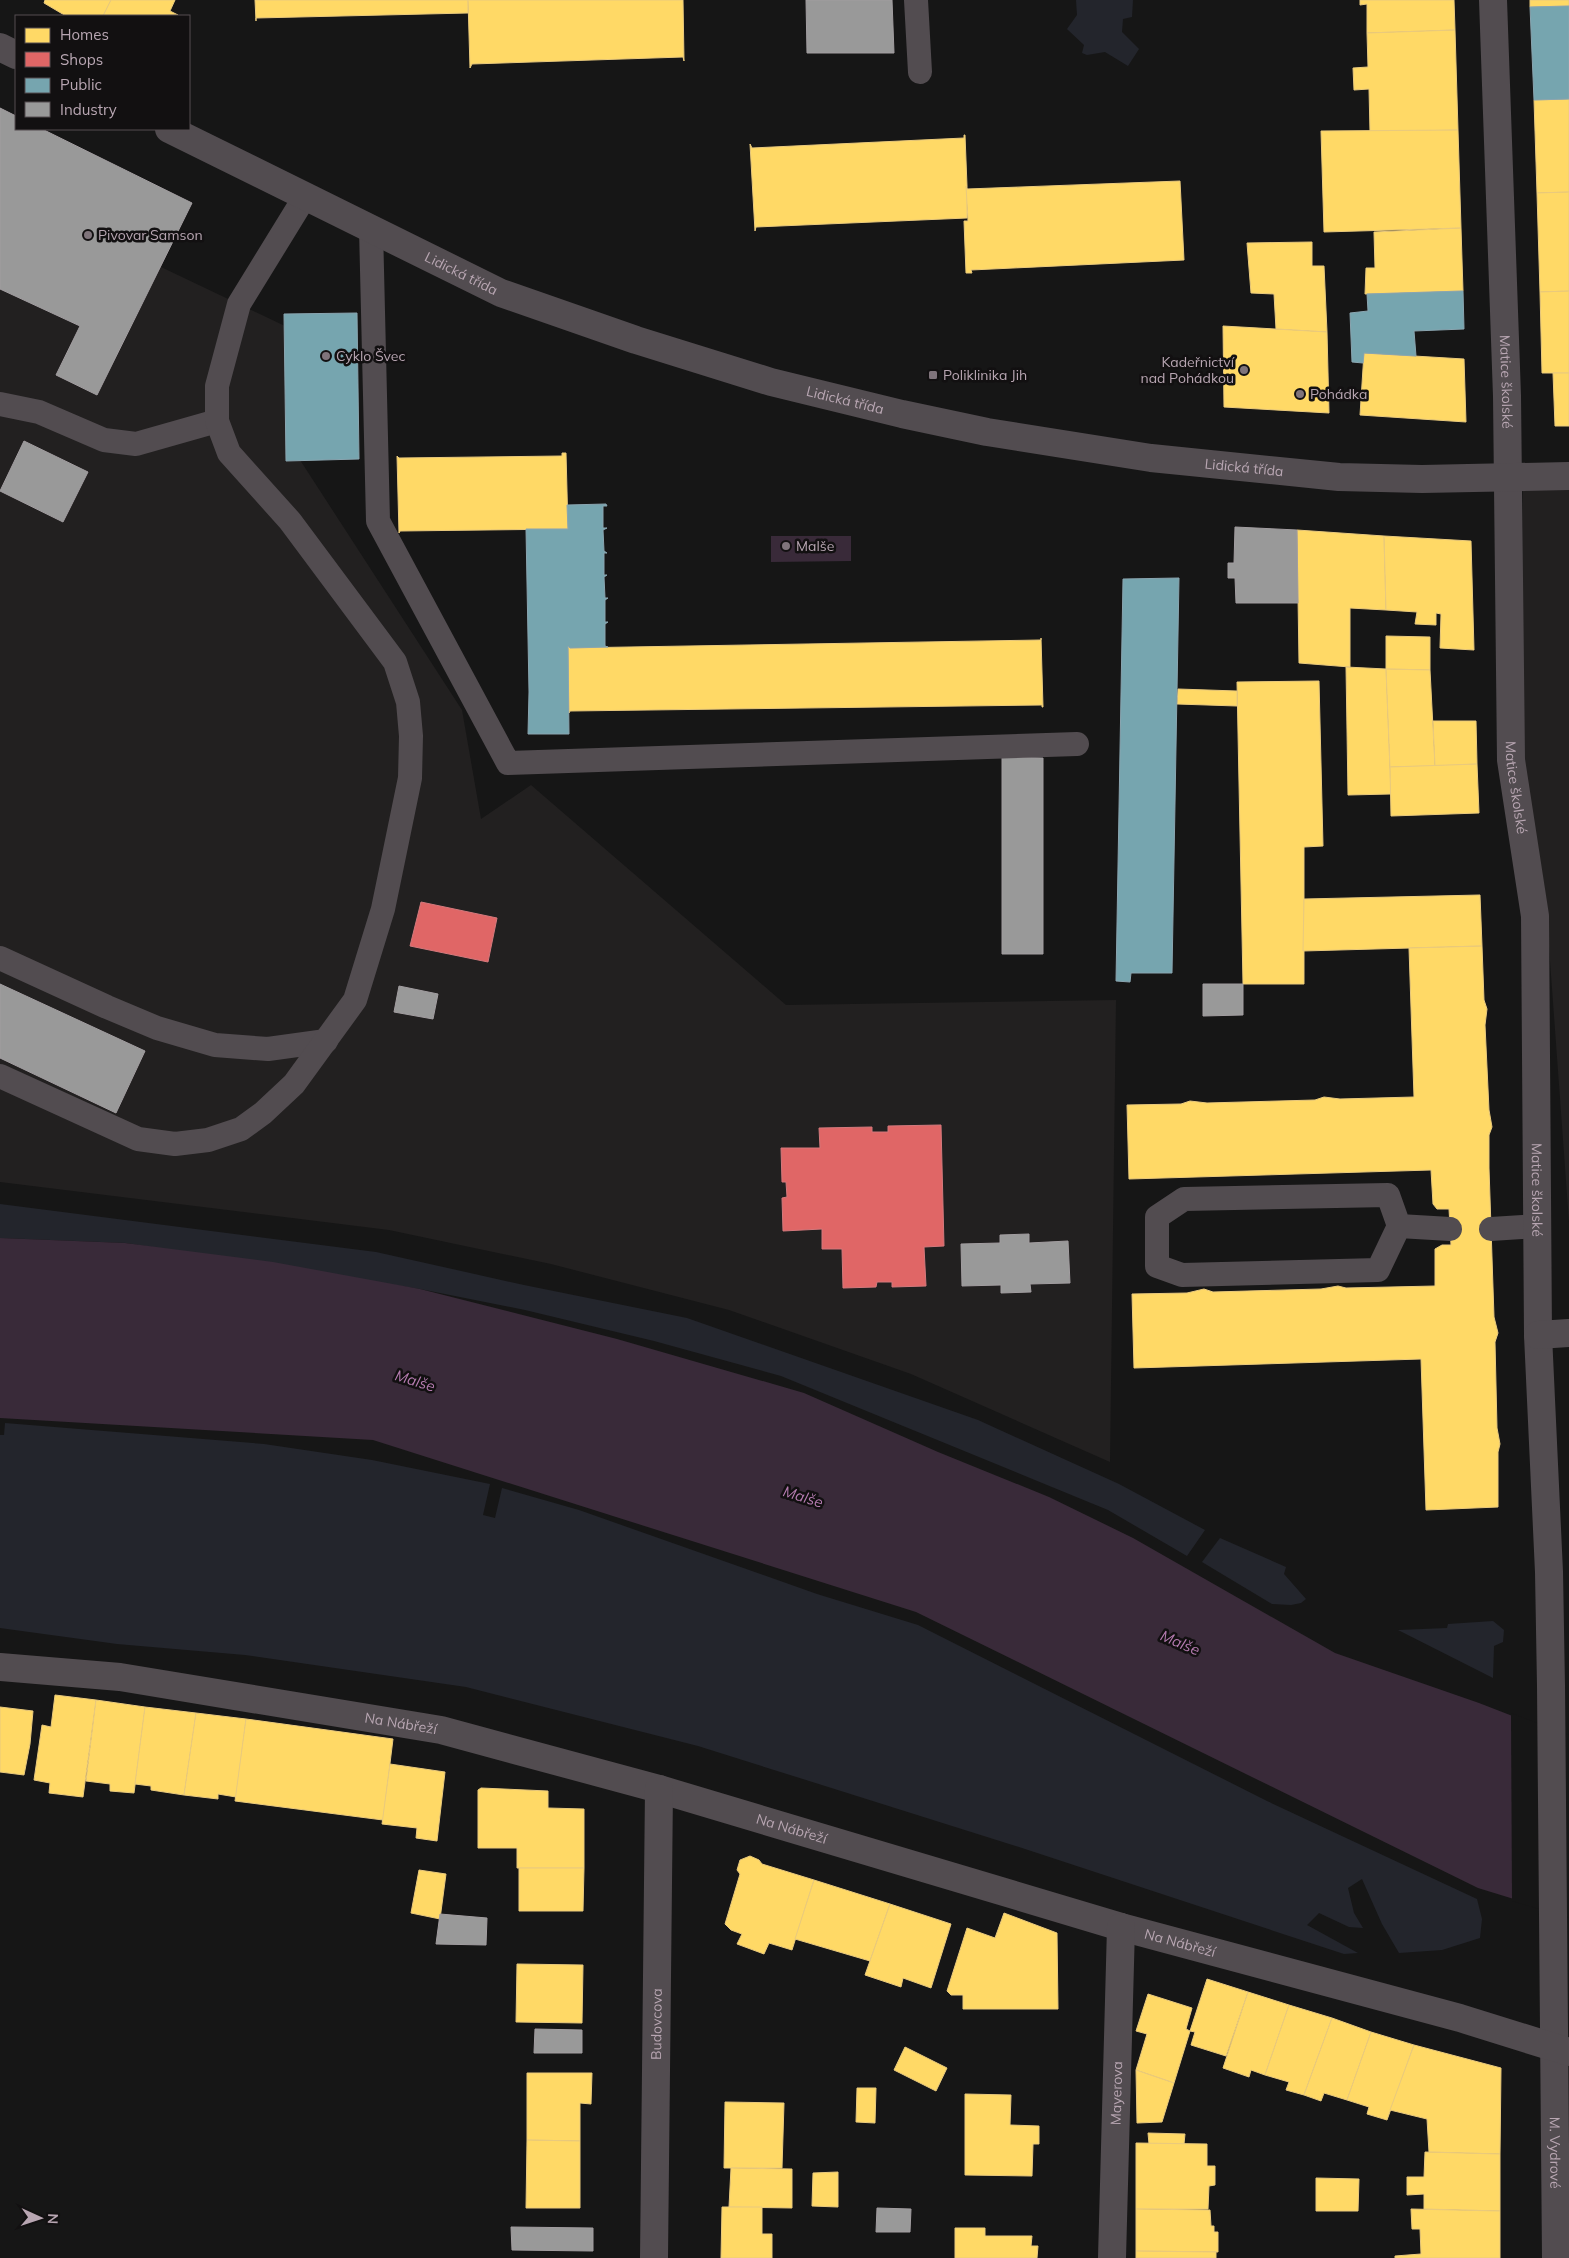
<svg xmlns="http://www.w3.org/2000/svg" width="1569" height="2258" viewBox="0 0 1569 2258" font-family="Mulish,sans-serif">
  <rect width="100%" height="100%" fill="#161616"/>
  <g fill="#222020">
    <path d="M0 108 16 116V129H42L192 203 161 267 285 326 300 460 462 710 481 819 531 785 786 1005 1116 1000 1110 1462 911 1374 729 1310 551 1264 389 1230 0 1182Z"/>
    <path d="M1523 487H1569V1222L1546 906 1521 760Z"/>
  </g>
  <g fill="#23252c">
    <path d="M1076 0H1133L1132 17 1123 19 1122 32 1139 49 1128 66 1105 52 1087 55 1082 53 1084 45 1067 29 1077 15Z"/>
    <path d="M0 1204 376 1252 524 1285 687 1318 978 1420 1119 1484 1205 1530 1187 1556 1108 1510 781 1376 654 1341 525 1310 420 1289 126 1243 0 1238Z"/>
    <path d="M5 1423 264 1444 372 1460 490 1484 483 1515 495 1518 502 1488 579 1510 817 1594 918 1625 1267 1801 1477 1899 1482 1919 1480 1938 1442 1950 1399 1953 1382 1924 1362 1879 1348 1888 1354 1913 1363 1928 1349 1927 1319 1913 1307 1925 1358 1953 1344 1954 1019 1847 698 1746 466 1687 245 1655 117 1644 0 1628V1435H4Z"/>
    <path d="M1220 1538 1286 1567 1284 1574 1306 1599 1301 1603 1291 1605 1272 1604 1202 1562Z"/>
    <path d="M1493 1621 1504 1630 1503 1642 1494 1646 1493 1678 1398 1630 1447 1628 1448 1624Z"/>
  </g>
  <g fill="#392a39">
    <path d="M771 536H851V561L771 562Z"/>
    <path d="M0 1238 125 1243 273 1262 420 1289 617 1339 804 1393 938 1452 1049 1497 1133 1538 1335 1653 1479 1703 1569 1738V1916L1478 1888 916 1612 373 1440 0 1418Z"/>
  </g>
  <path fill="#161616" d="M1511 1713 1569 1735V1918L1512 1901Z"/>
  <g fill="#ffd966" stroke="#eaca7d">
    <path d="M45 0H111L103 16H66L44 3Z"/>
    <path d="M111 0H175L170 11 178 15 103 16Z"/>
    <path d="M255 0H468V13L256 18V21Z"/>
    <path d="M468 0H683L684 61 683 57 472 64 470 68Z"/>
    <path d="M1360 0H1454L1455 30 1367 33V4L1360 5Z"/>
    <path d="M1530 0H1569V6L1530 7Z"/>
    <path d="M1455 30 1458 130 1370 132 1369 89 1354 90 1353 68 1368 67 1367 33Z"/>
    <path d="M1569 99V192L1537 193 1534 100Z"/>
    <path d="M1458 130 1461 228 1324 232 1321 131Z"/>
    <path d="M964 135H965L967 186V218L756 227 755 231 750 144 752 148 964 138Z"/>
    <path d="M1180 181 1184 260 971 270 972 273H966L964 221H968L966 186 967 189Z"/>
    <path d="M1569 192V291L1540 292 1537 193Z"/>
    <path d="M1461 228 1463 291 1365 294 1366 268H1375L1374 232Z"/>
    <path d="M1312 242V266H1324L1327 332 1276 329 1274 294 1251 293 1247 243Z"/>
    <path d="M1569 291V373H1542L1540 292Z"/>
    <path d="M1223 326 1327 332 1329 413 1224 407Z"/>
    <path d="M1364 353 1464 359 1466 422 1360 415Z"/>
    <path d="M1553 373H1569V426H1555Z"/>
    <path d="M562 453H566L568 529 400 531 399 533 397 456 399 458 562 456Z"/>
    <path d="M1297 530 1384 536 1386 610 1350 608V667L1299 663Z"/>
    <path d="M1384 536 1471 541 1474 650 1440 648 1441 614 1436 613V625L1415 624 1417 612 1386 610Z"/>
    <path d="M1386 636 1430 637V670L1386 669Z"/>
    <path d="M1041 638 1043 707H1042V705L570 711 569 713 568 646 570 648 1041 640Z"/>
    <path d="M1346 667 1386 669 1391 794 1348 795Z"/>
    <path d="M1386 669 1430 670 1435 766 1390 767Z"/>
    <path d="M1319 681 1323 846 1304 847V984H1243L1237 682Z"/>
    <path d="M1178 689 1237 691V706L1177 704Z"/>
    <path d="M1433 721H1476L1477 764 1435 766Z"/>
    <path d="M1477 764 1479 813 1391 816 1390 767Z"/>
    <path d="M1480 895 1482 946 1303 951 1304 899Z"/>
    <path d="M1482 946 1484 1000 1487 1009 1485 1025 1489 1110 1492 1127 1489 1135V1168L1494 1317 1498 1333 1495 1342 1497 1428 1500 1444 1498 1452V1507L1426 1510 1421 1359 1134 1368 1132 1294 1187 1293 1204 1289 1213 1292 1321 1289 1338 1286 1346 1288 1435 1286V1249L1442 1245H1451L1449 1209H1437L1433 1204 1431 1170 1129 1179 1127 1105 1181 1104 1190 1101 1207 1103 1315 1100 1324 1097 1340 1099 1414 1097 1409 948Z"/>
    <path d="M55 1695 96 1700 83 1797 49 1793 50 1783 34 1780 42 1725 51 1727Z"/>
    <path d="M96 1700 145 1707 134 1793 110 1791V1784L86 1781Z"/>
    <path d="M0 1707 33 1711 30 1744 24 1775 0 1772Z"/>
    <path d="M145 1707 196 1713 184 1795 151 1790V1786L135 1784Z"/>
    <path d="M196 1713 246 1719 236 1797 218 1794V1799L184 1795Z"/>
    <path d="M246 1719 393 1739 383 1820 235 1801Z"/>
    <path d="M390 1764 445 1772 437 1841 416 1838 417 1828 382 1824Z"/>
    <path d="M481 1788 548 1791V1808L584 1809V1868H517V1848H478V1790Z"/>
    <path d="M750 1856 759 1860 762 1864 814 1880 792 1950 769 1943 764 1954 737 1944 742 1934 731 1930 725 1924 740 1874 737 1870 740 1860Z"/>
    <path d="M519 1868H584L583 1911H519Z"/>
    <path d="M419 1870 446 1874 440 1919 411 1913Z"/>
    <path d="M814 1880 890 1904 870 1961 795 1939Z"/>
    <path d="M890 1904 951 1924 931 1988 903 1978 901 1987 865 1975Z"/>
    <path d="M1004 1913 1057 1933 1058 2009H963V1995H951L947 1991 967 1928 995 1938Z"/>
    <path d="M517 1964 583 1965 582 2023 516 2022Z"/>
    <path d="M1207 1979 1248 1992 1226 2056 1191 2045 1195 2032 1190 2031Z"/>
    <path d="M1248 1992 1289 2005 1265 2075 1251 2070 1249 2077 1223 2068Z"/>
    <path d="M1148 1994 1192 2008 1186 2029 1190 2031 1174 2083 1136 2070 1147 2034 1136 2031Z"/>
    <path d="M1289 2005 1332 2018 1304 2095 1286 2090 1289 2082 1265 2075Z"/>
    <path d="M1332 2018 1371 2032 1347 2100 1324 2093 1321 2101 1304 2095Z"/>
    <path d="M1371 2032 1414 2045 1387 2120 1367 2114 1369 2107 1347 2100Z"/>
    <path d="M1414 2045 1501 2068 1500 2154 1429 2152 1427 2119 1390 2110Z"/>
    <path d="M905 2047 947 2068 936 2091 894 2070Z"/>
    <path d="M1136 2070 1174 2083 1162 2122 1137 2123Z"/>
    <path d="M527 2073H592L591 2104 580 2103V2141L527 2140Z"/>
    <path d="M857 2088H876L875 2123 856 2122Z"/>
    <path d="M965 2094 1011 2095 1010 2125 1039 2126V2144H1033L1032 2176 965 2175Z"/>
    <path d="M725 2102 784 2103 782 2168H724Z"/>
    <path d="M1148 2133 1185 2134 1184 2144H1149Z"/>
    <path d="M527 2140 580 2141V2208H526Z"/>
    <path d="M1136 2143 1207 2144V2166H1215V2185L1209 2186 1208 2209H1136Z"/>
    <path d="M1425 2152 1500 2154V2211L1424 2209V2194L1407 2195V2177H1424Z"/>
    <path d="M731 2168 792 2169V2208L729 2207Z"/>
    <path d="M838 2172V2207L812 2206 813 2173Z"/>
    <path d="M1316 2178 1359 2179 1358 2211H1316Z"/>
    <path d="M722 2207H762V2234H772V2258H721Z"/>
    <path d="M1136 2209 1210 2210 1211 2226H1214V2232H1218V2252L1136 2251Z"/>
    <path d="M1411 2209 1500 2211V2258H1395V2256L1421 2254 1420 2229H1412Z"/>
    <path d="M955 2228H985V2236H1032L1031 2246H1038L1037 2258H955Z"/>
    <path d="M1136 2251 1216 2252V2258H1136Z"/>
  </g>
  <g fill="#e06666" stroke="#d4797d">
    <path d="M421 902 497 918 488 962 410 946Z"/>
    <path d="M941 1125 944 1246 924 1247 926 1286 892 1287V1282H877L876 1287 843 1288 842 1249H822V1229L783 1231 782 1198 787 1197 786 1182H782L781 1148H820L819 1128 872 1127V1132H888V1126Z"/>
  </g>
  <g fill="#76a5af" stroke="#8aa5b0">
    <path d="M1569 6V99L1534 100 1530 7Z"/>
    <path d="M1463 291 1464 329 1414 331 1416 356 1364 353 1363 363 1352 362 1350 313 1368 311 1367 294Z"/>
    <path d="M357 313 359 459 286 461 284 314Z"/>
    <path d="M606 504 607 506H603V528H607L603 530 604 551 607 553H604V575H607L604 577 605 598H608L605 600V622H608L605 624V646L608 647 570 648 568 646 569 734H528L529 692 526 529H568L567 505Z"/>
    <path d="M1179 578 1172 973H1131L1130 982 1116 981 1123 579Z"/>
  </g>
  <g fill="#999" stroke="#a29da0">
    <path d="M806 0H892L894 53H807Z"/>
    <path d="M0 108 16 116V129H42L192 203 97 395 56 375 80 326 0 289Z"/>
    <path d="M24 441 88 472 63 522 0 491Z"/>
    <path d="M1235 527 1297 530 1298 603H1236L1235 578H1228V563H1234Z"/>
    <path d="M1002 757 1043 758V954H1002Z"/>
    <path d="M0 984 145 1051 116 1113 0 1058Z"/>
    <path d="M1203 984H1243V1015L1203 1016Z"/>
    <path d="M399 986 438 994 433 1019 394 1012Z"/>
    <path d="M1029 1234V1243L1068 1241 1070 1283 1030 1284 1031 1292 1001 1293V1285L962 1286 961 1244 1000 1243V1235Z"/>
    <path d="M440 1914 487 1918 486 1945 436 1944Z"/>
    <path d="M535 2029 582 2030V2053H534Z"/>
    <path d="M877 2208 911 2209 910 2232H876Z"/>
    <path d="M511 2227 593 2228V2251L512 2250Z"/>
  </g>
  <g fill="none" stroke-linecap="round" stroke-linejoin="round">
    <g stroke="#524c50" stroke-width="24">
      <path d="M916 0 920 72"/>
      <path d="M371 228 378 521 508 763 1077 744"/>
      <path d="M0 404 39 412 104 440 136 444 217 421"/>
      <path d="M0 958 107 1007 157 1028 215 1045 268 1049 326 1041"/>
      <path d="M0 1076 138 1139 175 1144 208 1140 241 1129 263 1113 294 1084 355 1000 383 909 410 778 411 736 408 702 395 662 290 521 229 453 217 421V386L239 304 306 195"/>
      <path d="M1399 1226 1378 1270 1182 1275 1157 1266V1217L1184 1199 1388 1195 1399 1226 1450 1229"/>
      <path d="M1491 1229 1538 1226"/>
    </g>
    <g stroke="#524c50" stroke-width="28">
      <path id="s1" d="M1493 0 1507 396 1511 760 1535 916 1538 1335 1549 1572 1551 1686 1556 2258"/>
      <path d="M1538 1335 1569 1333"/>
      <path id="s2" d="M0 1667 120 1677 441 1730 659 1789 1121 1927 1460 2018 1569 2052"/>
      <path id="s3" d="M654 2258 659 1789"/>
      <path id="s4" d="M1112 2258 1121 1927"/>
    </g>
    <g stroke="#524c50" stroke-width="28">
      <path d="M0 47 16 55"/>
      <path id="s5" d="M169 129 501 293 636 340 771 382 902 414 987 432 1151 458 1339 477 1422 479 1569 476"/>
    </g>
  </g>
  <g fill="#7f747b" stroke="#121011" stroke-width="2">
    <circle cx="88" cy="235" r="5"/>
    <circle cx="326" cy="356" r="5"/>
    <circle cx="1244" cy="370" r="5"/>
    <rect x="928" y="370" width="10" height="10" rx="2.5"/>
    <circle cx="1300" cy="394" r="5"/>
    <circle cx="786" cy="546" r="5"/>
  </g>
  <g text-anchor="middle" stroke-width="5" stroke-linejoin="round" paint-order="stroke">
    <g font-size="14" fill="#b8a6b2" stroke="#121011" text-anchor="start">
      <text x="98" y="240">Pivovar Samson</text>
      <text x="336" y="361">Cyklo Švec</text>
      <text x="1234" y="367" text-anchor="end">Kadeřnictví<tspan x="1234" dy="16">nad Pohádkou</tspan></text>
      <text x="943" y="380">Poliklinika Jih</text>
      <text x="1310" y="399">Pohádka</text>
      <text x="796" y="551">Malše</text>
    </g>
    <g font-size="14" fill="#b8a6b2" stroke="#121011">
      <text dy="5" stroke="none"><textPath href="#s5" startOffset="326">Lidická třída</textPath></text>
      <text dy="5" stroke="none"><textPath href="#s1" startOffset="382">Matice školské</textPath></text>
      <text dy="5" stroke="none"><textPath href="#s5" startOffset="731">Lidická třída</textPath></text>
      <text dy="5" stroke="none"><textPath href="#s5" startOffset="1136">Lidická třída</textPath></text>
      <text dy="5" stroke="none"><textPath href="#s1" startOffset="788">Matice školské</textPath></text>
      <text dy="5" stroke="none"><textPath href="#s1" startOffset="1192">Matice školské</textPath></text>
      <text dy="5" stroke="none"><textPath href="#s2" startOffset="405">Na Nábřeží</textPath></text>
      <text dy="5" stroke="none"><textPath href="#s2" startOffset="810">Na Nábřeží</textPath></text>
      <text dy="5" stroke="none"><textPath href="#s2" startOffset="1215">Na Nábřeží</textPath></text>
      <text dy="5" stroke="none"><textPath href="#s3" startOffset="234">Budovcova</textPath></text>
      <text dy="5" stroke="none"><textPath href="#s4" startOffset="165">Mayerova</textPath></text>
      <text dy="5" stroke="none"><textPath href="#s1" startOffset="2155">M. Vydrové</textPath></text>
    </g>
    <g font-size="15" font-style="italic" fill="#b57bb0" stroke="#121011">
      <text transform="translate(415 1381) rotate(17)" y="5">Malše</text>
      <text transform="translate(803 1497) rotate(17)" y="5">Malše</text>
      <text transform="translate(1180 1643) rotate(23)" y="5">Malše</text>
    </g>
  </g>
  <rect x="15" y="15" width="175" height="115" fill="#121011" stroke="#544c51"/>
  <rect x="25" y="28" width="25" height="15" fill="#ffd966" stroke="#544c51"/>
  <text x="60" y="40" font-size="15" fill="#b8a6b2">Homes</text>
  <rect x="25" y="52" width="25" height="15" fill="#e06666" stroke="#544c51"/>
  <text x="60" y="65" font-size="15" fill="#b8a6b2">Shops</text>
  <rect x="25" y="78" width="25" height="15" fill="#76a5af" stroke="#544c51"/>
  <text x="60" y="90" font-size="15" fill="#b8a6b2">Public</text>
  <rect x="25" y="102" width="25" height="15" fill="#999999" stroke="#544c51"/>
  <text x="60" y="115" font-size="15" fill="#b8a6b2">Industry</text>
  <g transform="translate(40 2218) rotate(93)" stroke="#121011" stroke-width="4" paint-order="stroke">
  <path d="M0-4L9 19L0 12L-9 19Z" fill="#b8a6b2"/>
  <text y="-8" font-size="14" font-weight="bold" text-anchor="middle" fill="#b8a6b2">N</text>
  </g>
</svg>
